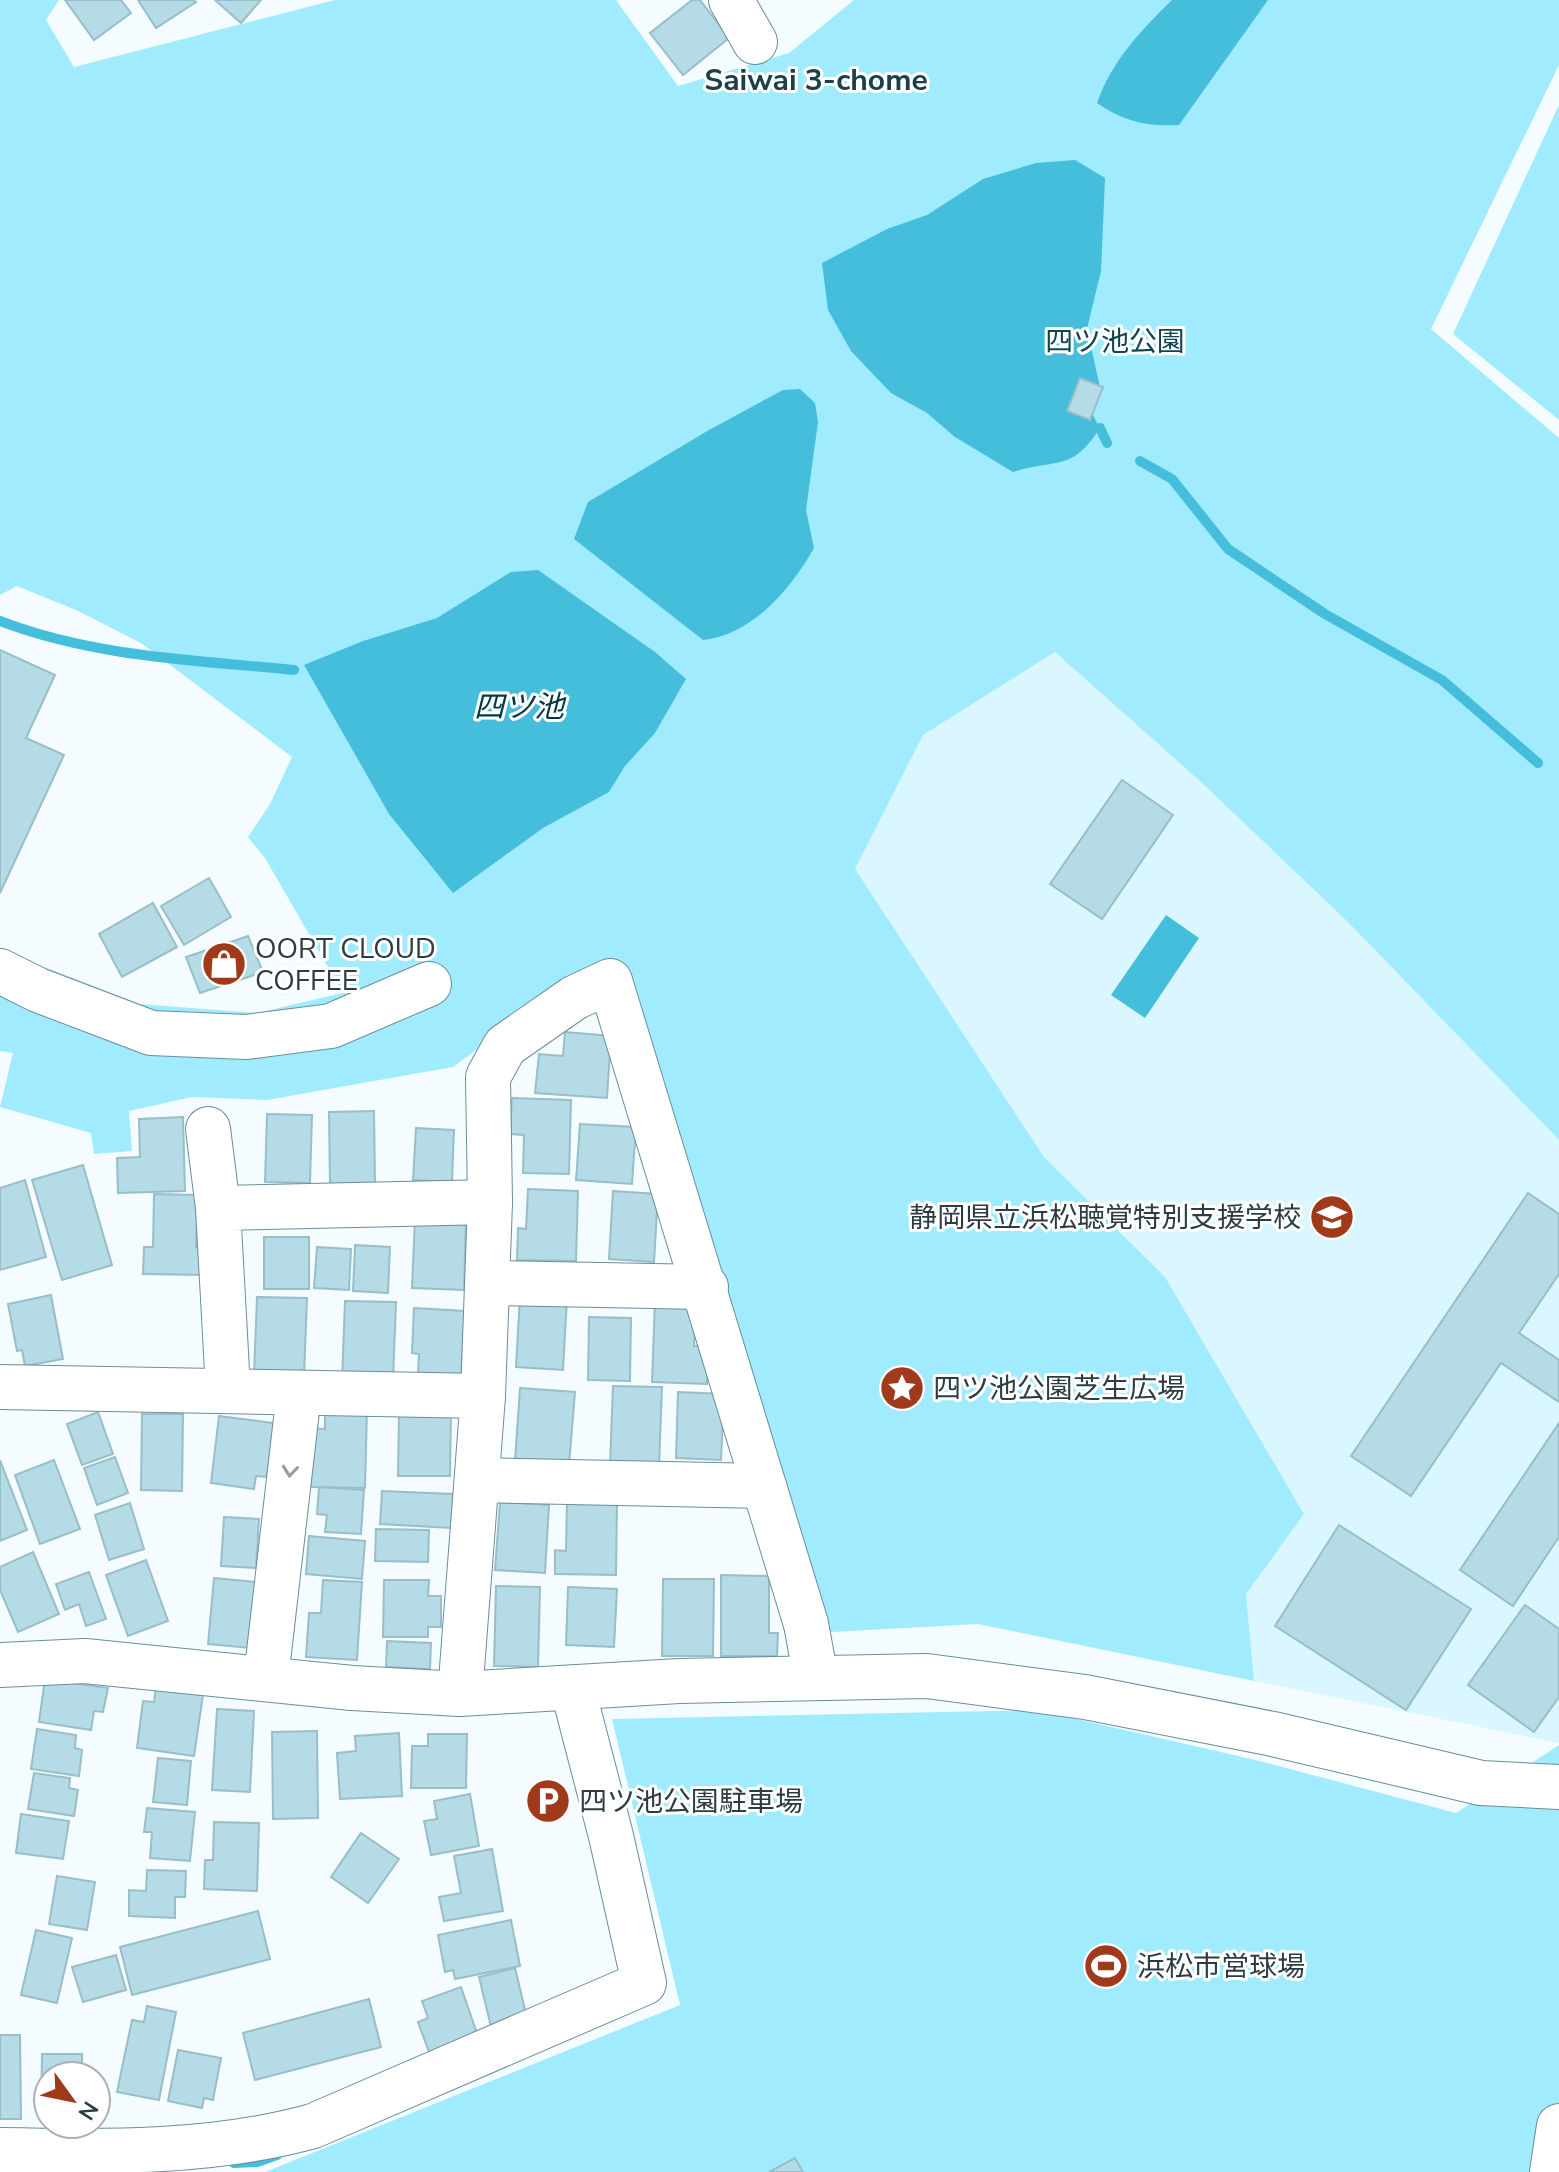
<svg xmlns="http://www.w3.org/2000/svg" width="1559" height="2172" viewBox="0 0 1559 2172" font-family="'Nunito Sans','Noto Sans JP',sans-serif">
  <rect width="100%" height="100%" fill="#f5fcff"/>
  <path fill="#daf7ff" d="M1055 652 1279 850 1559 1140V1743L1254 1681 1246 1594 1304 1514 1165 1277 1044 1157 854 869 923 735Z"/>
  <g fill="#a1ebff">
    <path d="M0 0H59L46 20 74 67 335 0H616L678 86 789 53 854 0H1559V65L1431 329 1559 438V1140L1349 923 1200 781 1055 652 923 735 855 869 1044 1157 1165 1277 1304 1514 1246 1594 1254 1681 978 1624 814 1633 630 971 614 991 498 1034 453 1067 267 1100 192 1097 129 1111 132 1151 94 1154 91 1133 0 1107 13 1053 0 1051V950L140 1004 257 1013 343 993 265 858 248 837 270 804 292 757 141 643 76 610 17 586 0 595Z"/>
    <path d="M1559 105V420L1453 334Z"/>
    <path d="M1037 1710 1260 1761 1456 1813 1559 1745V2172H265L680 2005 612 1719Z"/>
  </g>
  <g fill="#44beda">
    <path d="M1172 0H1268L1179 125C1146 127 1123 121 1097 103 1111 62 1141 30 1172 0Z"/>
    <path d="M1075 160 1105 178 1101 271 1087 329 1100 387 1091 412 1100 428C1071 473 1057 458 1013 472L955 437 927 413 891 393 851 351 828 310 822 263 887 229 927 215 983 179 1036 163Z"/>
    <path d="M800 389 815 403 818 422 806 510 814 548C791 589 752 635 703 640L574 539 588 502 709 430 783 390Z"/>
    <path d="M538 570 655 652 686 679 655 733 625 766 609 792 543 828 453 893 389 814 304 665 363 641 437 618 511 572Z"/>
    <path d="M1166 915 1199 938 1145 1018 1111 995Z"/>
  </g>
  <g fill="none" stroke-linecap="round" stroke-linejoin="round">
    <g stroke="#44beda" stroke-width="10">
      <path d="M1100 428 1107 443"/>
      <path d="M1140 461 1172 479 1228 549 1325 614 1442 680 1538 763"/>
      <path d="M0 621C93 657 195 660 294 670"/>
      <path d="M234 2163 257 2162 277 2155"/>
    </g>
  </g>
  <g fill="#b4dbe6" stroke="#98bec8" stroke-width="2">
    <path d="M65 0H121L131 13 94 40Z"/>
    <path d="M138 0H194L196 2 156 28Z"/>
    <path d="M215 0H261L241 23Z"/>
    <path d="M692 0H700L729 38 683 75 650 33Z"/>
    <path d="M1080 378 1103 387 1090 420 1067 411Z"/>
    <path d="M0 650 55 675 26 738 64 755 0 893Z"/>
    <path d="M1122 780 1173 815 1102 919 1050 884Z"/>
    <path d="M209 878 231 917 184 945 161 906Z"/>
    <path d="M153 903 177 947 122 977 99 934Z"/>
    <path d="M248 936 263 972 200 993 186 957Z"/>
    <path d="M565 1032 611 1036 607 1098 535 1093 539 1054 563 1056Z"/>
    <path d="M512 1098 571 1100 569 1174 523 1173 524 1135 510 1134Z"/>
    <path d="M374 1111 375 1183 330 1184 329 1112Z"/>
    <path d="M267 1114 312 1115 310 1183 265 1182Z"/>
    <path d="M183 1117 185 1191 118 1193 117 1158 140 1157 139 1119Z"/>
    <path d="M580 1124 636 1127 632 1184 576 1180Z"/>
    <path d="M416 1128 454 1130 452 1182 413 1180Z"/>
    <path d="M83 1165 112 1265 62 1280 32 1180Z"/>
    <path d="M25 1180 46 1257 0 1270V1188Z"/>
    <path d="M528 1189 578 1191 576 1261 517 1260 518 1228 526 1229Z"/>
    <path d="M613 1191 658 1194 654 1262 609 1259Z"/>
    <path d="M1528 1193 1559 1214V1274L1519 1333 1559 1360V1402L1501 1363 1411 1496 1351 1456Z"/>
    <path d="M154 1194 198 1195 196 1247 205 1248V1275L143 1274 144 1247H153Z"/>
    <path d="M415 1217 466 1219 464 1290 412 1288Z"/>
    <rect x="264" y="1237" width="45" height="52"/>
    <path d="M355 1245 390 1247 388 1293 353 1291Z"/>
    <path d="M317 1247 351 1249 349 1290 314 1288Z"/>
    <path d="M51 1295 63 1359 25 1366 22 1350 17 1351 8 1304Z"/>
    <path d="M520 1296 567 1299 563 1370 516 1367Z"/>
    <path d="M257 1297 307 1298 304 1377 254 1375Z"/>
    <path d="M655 1300 696 1302 694 1346H708L707 1384 652 1382Z"/>
    <path d="M345 1301 396 1302 393 1381 342 1380Z"/>
    <path d="M414 1308 465 1311 461 1377 418 1374 419 1354 412 1353Z"/>
    <path d="M589 1317 631 1318 630 1381 588 1380Z"/>
    <path d="M613 1386 662 1387 659 1468 610 1466Z"/>
    <path d="M520 1388 575 1392 569 1465 515 1461Z"/>
    <path d="M678 1392 724 1394 721 1460 676 1458Z"/>
    <path d="M325 1408H367L365 1488 309 1487 310 1428 325 1429Z"/>
    <path d="M399 1410 451 1411 450 1476H398Z"/>
    <path d="M98 1412 113 1454 82 1465 67 1424Z"/>
    <path d="M142 1414H183L182 1491 141 1490Z"/>
    <path d="M219 1416 274 1423 267 1477 256 1476 254 1489 211 1483Z"/>
    <path d="M1559 1423V1537L1513 1606 1460 1570Z"/>
    <path d="M115 1457 128 1493 97 1505 84 1468Z"/>
    <path d="M0 1460 27 1530 0 1541Z"/>
    <path d="M54 1460 80 1529 40 1544 15 1475Z"/>
    <path d="M319 1487 364 1490 361 1534 325 1532 327 1515 317 1514Z"/>
    <path d="M382 1491 453 1494 451 1528 380 1524Z"/>
    <path d="M567 1500 617 1501 616 1575 555 1574V1550L566 1551Z"/>
    <path d="M500 1502 549 1505 545 1573 495 1570Z"/>
    <path d="M130 1503 144 1549 109 1560 95 1515Z"/>
    <path d="M224 1517 259 1519 256 1568 221 1566Z"/>
    <path d="M1339 1525 1471 1609 1406 1710 1275 1626Z"/>
    <path d="M376 1529 429 1530 428 1562 375 1561Z"/>
    <path d="M309 1536 365 1541 362 1579 306 1574Z"/>
    <path d="M33 1552 59 1614 18 1632 0 1590V1567Z"/>
    <path d="M146 1560 168 1621 128 1636 106 1575Z"/>
    <path d="M89 1572 106 1619 86 1626 79 1604 65 1610 56 1584Z"/>
    <path d="M721 1575 769 1576V1633H778L777 1656H721Z"/>
    <path d="M214 1578 257 1582 251 1648 208 1644Z"/>
    <path d="M663 1579H714L713 1656H662Z"/>
    <path d="M323 1580 362 1582 357 1660 306 1657 309 1613H321Z"/>
    <path d="M384 1580H429L428 1596H441V1627H428V1637H383Z"/>
    <path d="M496 1586 540 1587 538 1667 494 1666Z"/>
    <path d="M568 1587 617 1589 614 1647 566 1645Z"/>
    <path d="M1525 1605 1559 1629V1697L1534 1732 1468 1685Z"/>
    <path d="M387 1641 431 1643 430 1669 386 1667Z"/>
    <path d="M45 1679 108 1688 103 1712 94 1711 91 1730 39 1722Z"/>
    <path d="M156 1688 203 1695 194 1756 137 1748 143 1701 154 1702Z"/>
    <path d="M217 1709 254 1711 250 1792 212 1790Z"/>
    <path d="M37 1729 76 1735 75 1748 82 1750 79 1776 31 1769Z"/>
    <path d="M317 1731 318 1818 273 1819 272 1732Z"/>
    <path d="M399 1733 402 1796 340 1799 337 1753 356 1751 355 1736Z"/>
    <path d="M428 1734H467L466 1788H411L412 1746H428Z"/>
    <path d="M158 1758 191 1761 187 1805 153 1802Z"/>
    <path d="M34 1773 70 1778 69 1788 78 1790 74 1816 28 1809Z"/>
    <path d="M470 1794 479 1846 431 1855 424 1821 437 1819 434 1801Z"/>
    <path d="M147 1808 195 1812 190 1861 150 1858 152 1832H144Z"/>
    <path d="M21 1814 69 1821 63 1859 16 1853Z"/>
    <path d="M214 1822 259 1823 257 1891 204 1889 205 1860H213Z"/>
    <path d="M361 1833 399 1859 368 1903 331 1877Z"/>
    <path d="M492 1849 503 1911 444 1921 439 1897 461 1893 454 1856Z"/>
    <path d="M147 1870 186 1871 185 1897H175V1918L129 1916V1890L146 1891Z"/>
    <path d="M57 1876 95 1882 87 1930 49 1924Z"/>
    <path d="M258 1911 270 1959 132 1995 120 1947Z"/>
    <path d="M511 1920 520 1966 455 1979 453 1970 445 1972 438 1935Z"/>
    <path d="M36 1930 72 1938 57 2003 21 1995Z"/>
    <path d="M116 1955 126 1990 83 2002 72 1967Z"/>
    <path d="M515 1968 528 2022 492 2031 479 1977Z"/>
    <path d="M461 1987 480 2042 432 2060 418 2022 428 2018 422 2001Z"/>
    <path d="M369 1999 381 2047 255 2080 243 2033Z"/>
    <path d="M147 2006 176 2012 159 2100 117 2092 132 2020 144 2022Z"/>
    <path d="M0 2035H20L21 2119H0Z"/>
    <path d="M178 2050 221 2058 213 2100 204 2098 202 2108 168 2101Z"/>
    <path d="M42 2054H82V2076H48V2110H41Z"/>
    <path d="M795 2158 803 2172H769Z"/>
  </g>
  <g fill="none" stroke-linecap="round" stroke-linejoin="round">
    <g stroke="#6a8e98" stroke-width="46">
      <g id="minor">
        <path d="M731 0 755 42"/>
        <path d="M0 971 38 990 151 1033 246 1037 331 1026 429 984"/>
        <path d="M208 1129 218 1208"/>
        <path d="M489 1283 706 1287"/>
        <path d="M0 1387 483 1396 460 1694"/>
        <path d="M228 1389 218 1208 490 1202"/>
        <path d="M483 1396 490 1202 488 1077 505 1046 574 998 610 981 806 1624 813 1662 809 1677"/>
        <path d="M477 1480 764 1486"/>
        <path d="M0 1665 85 1661 352 1688 460 1694 679 1681 927 1676 1085 1697 1273 1734 1481 1783 1559 1787"/>
        <path d="M266 1678 299 1393"/>
        <path d="M0 2150C105 2152 212 2154 313 2126L644 1983 611 1836 573 1690"/>
        <path d="M1552 2172 1559 2126"/>
      </g>
    </g>
    <use href="#minor" stroke="#fff" stroke-width="44"/>
  </g>
  <defs><path id="oneway-chevron" d="M-2-3.5L2.5 0L-2 3.5" fill="none" stroke-width="1.6" stroke-linecap="round" stroke-linejoin="round" transform="scale(2)"/></defs>
  <use stroke="#969ea0" href="#oneway-chevron" transform="translate(290 1471) rotate(96)"/>
  <defs>
    <g id="shop-disc" transform="scale(2.3)"><circle r="9.5" fill="#a1391b" stroke="#fff"/><path d="M-5-2.5h2.3a2.7 3.5 0 0 1 5.4 0H5L5.5 6h-11ZM-1.5-2.5h3a1.5 2.3 0 0 0-3 0Z" fill="#fff"/></g>
    <g id="school-disc" transform="scale(2.3)"><circle r="9.5" fill="#a1391b" stroke="#fff"/><path d="M0-5L7-2L0 1L-7-2ZM-4 1L0 2.5L4 1V4Q0 6-4 4Z" fill="#fff"/></g>
    <g id="sight-disc" transform="scale(2.3)"><circle r="9.5" fill="#a1391b" stroke="#fff"/><path d="M0-6L1.8-2.2L6-1.7L2.9 1.2L3.7 5.4L0 3.3L-3.7 5.4L-2.9 1.2L-6-1.7L-1.8-2.2Z" fill="#fff"/></g>
    <g id="parking-disc" transform="scale(2.3)"><circle r="9.5" fill="#a1391b" stroke="#fff"/><path d="M-3.5-5.5H1a3.5 3.5 0 0 1 0 7H-1V5.5H-3.5ZM-1-3.4V-.6H.8a1.4 1.4 0 0 0 0-2.8Z" fill="#fff"/></g>
    <g id="stadium-disc" transform="scale(2.3)"><circle r="9.5" fill="#a1391b" stroke="#fff"/><path d="M0-5a6.5 5 0 1 0 0 10a6.5 5 0 1 0 0-10ZM-3.5-1.8h7v3.6h-7Z" fill="#fff"/></g>
  </defs>
  <g fill-rule="evenodd">
    <use href="#shop-disc" x="224" y="964"/>
    <use href="#school-disc" x="1332" y="1217"/>
    <use href="#sight-disc" x="902" y="1388"/>
    <use href="#parking-disc" x="548" y="1801"/>
    <use href="#stadium-disc" x="1106" y="1966"/>
  </g>
  <g text-anchor="middle" stroke-width="6" stroke-linejoin="round" paint-order="stroke">
    <g font-size="28" fill="#0f4551" stroke="#fff">
      <text x="1115" y="351">四ツ池公園</text>
    </g>
    <g font-size="28" fill="#2c3c40" stroke="#fff" text-anchor="start">
      <text x="255" y="958">OORT CLOUD<tspan x="255" dy="32">COFFEE</tspan></text>
      <text x="1301" y="1227" text-anchor="end">静岡県立浜松聴覚特別支援学校</text>
      <text x="933" y="1398">四ツ池公園芝生広場</text>
      <text x="579" y="1811">四ツ池公園駐車場</text>
      <text x="1137" y="1976">浜松市営球場</text>
    </g>
    <g font-size="30" font-weight="bold" fill="#1c4049" stroke="#fff">
      <text x="816" y="90">Saiwai 3-chome</text>
    </g>
    <g font-size="30" font-style="italic" fill="#003945" stroke="#fff">
      <text x="519" y="717">四ツ池</text>
    </g>
  </g>
  <g transform="translate(72 2100) rotate(123)"><circle r="38" fill="#ffffff" stroke="#abb1b3" stroke-width="2"/>
  <path d="M0-6L14 30L0 20L-14 30Z" fill="#a1391b"/>
  <text y="-12" font-size="22" font-weight="bold" text-anchor="middle" fill="#2c3c40">N</text>
  </g>
</svg>
